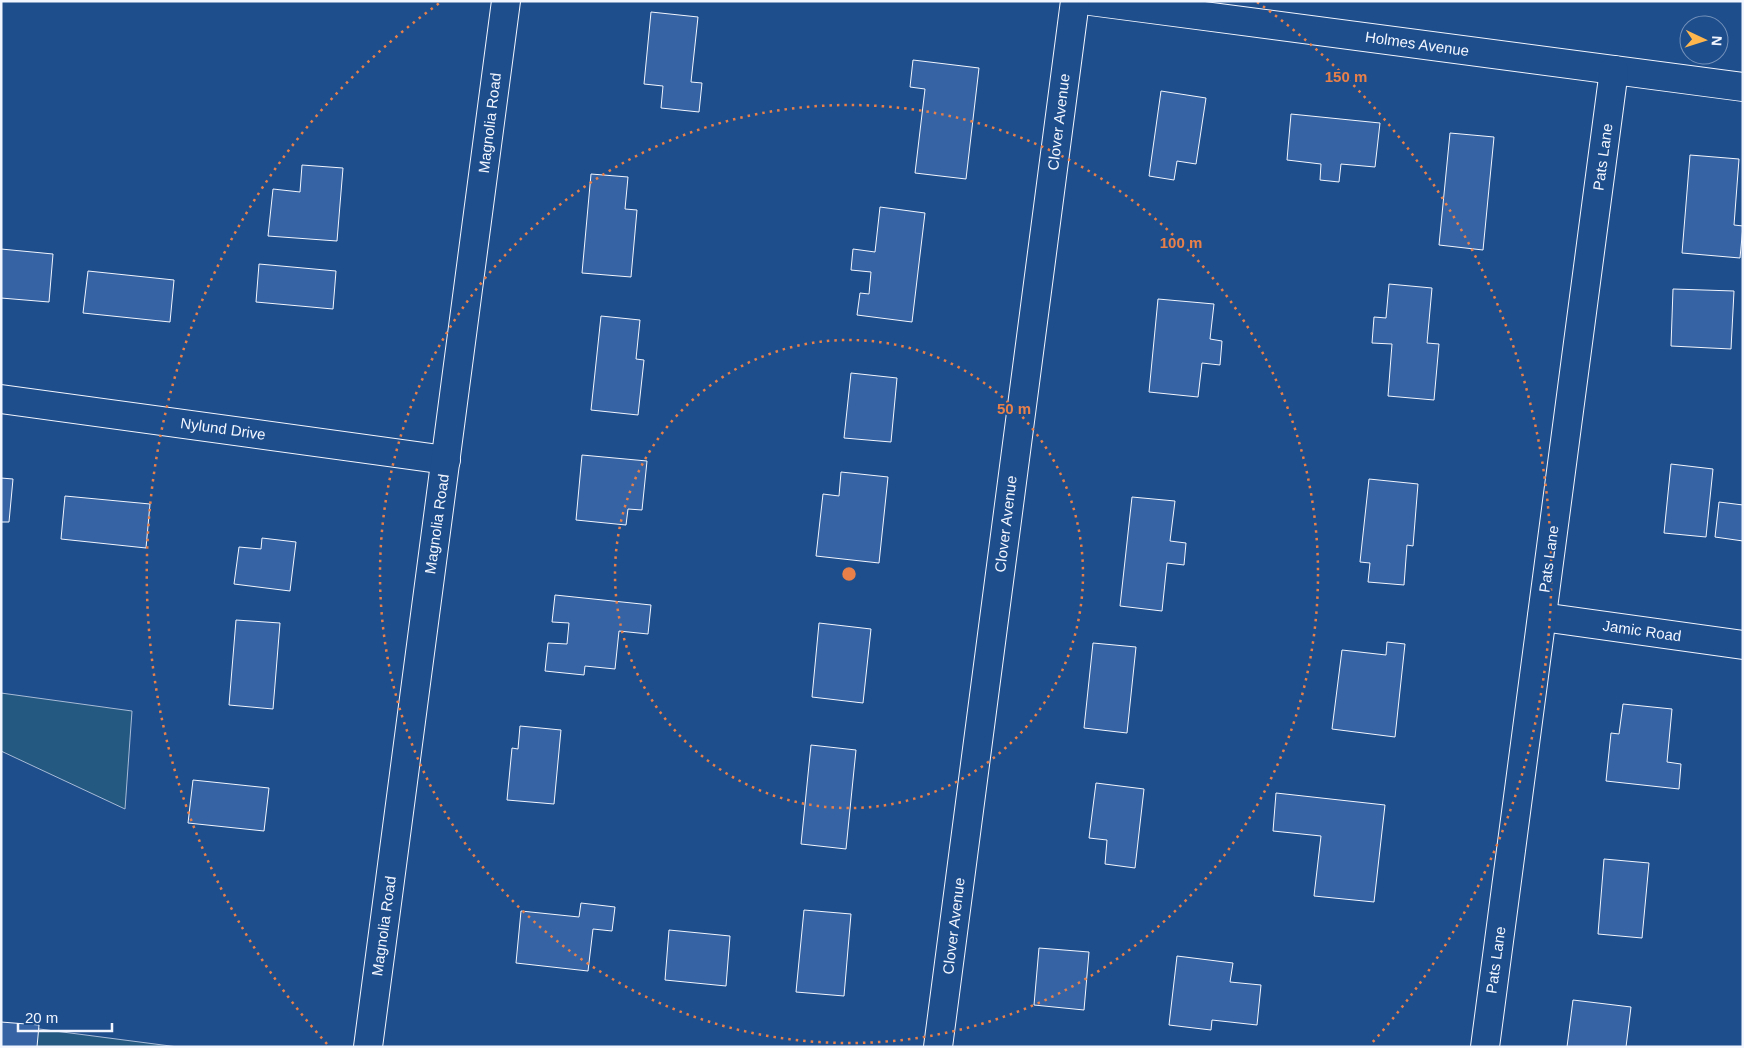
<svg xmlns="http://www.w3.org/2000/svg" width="1744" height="1048" viewBox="0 0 1744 1048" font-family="Helvetica,sans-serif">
  <rect width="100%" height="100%" fill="#1f4e8c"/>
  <g fill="#245a82" stroke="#a8bbd7">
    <path d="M1 693 132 711 125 809 1 751Z"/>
    <path d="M1 1024 178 1047H1Z"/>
  </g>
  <g fill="#3563a3" stroke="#f2f6ff">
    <path d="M651 12 698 17 691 82 702 83 699 112 661 108 663 86 644 84Z"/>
    <path d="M913 60 979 68 966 179 915 173 925 89 910 87Z"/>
    <path d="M1161 91 1206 98 1196 164 1177 161 1174 180 1149 176Z"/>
    <path d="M1291 114 1380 123 1375 167 1341 164 1339 182 1320 180 1321 164 1287 160Z"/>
    <path d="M1450 133 1494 137 1483 250 1439 245Z"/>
    <path d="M1690 155 1739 159 1734 225 1743 226 1740 258 1682 253Z"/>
    <path d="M302 165 343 168 337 241 268 236 273 189 300 192Z"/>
    <path d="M591 174 628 177 625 209 637 210 631 277 582 273Z"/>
    <path d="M880 207 925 213 912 322 857 315 860 293 869 294 871 272 851 270 853 249 875 252Z"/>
    <path d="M1 249 53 254 49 302 1 298Z"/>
    <path d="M259 264 336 271 333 309 256 302Z"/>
    <path d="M88 271 174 280 170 322 83 313Z"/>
    <path d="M1389 284 1432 288 1427 343 1439 344 1434 400 1388 396 1392 344 1372 343 1374 317 1386 318Z"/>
    <path d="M1673 289 1734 291 1731 349 1671 346Z"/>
    <path d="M1158 299 1214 304 1210 339 1222 341 1220 365 1202 363 1198 397 1149 392Z"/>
    <path d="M601 316 640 320 636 359 644 360 638 415 591 410Z"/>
    <path d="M851 373 897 378 891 442 844 438Z"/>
    <path d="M582 455 647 461 642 510 628 509 626 525 576 520Z"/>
    <path d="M1671 464 1713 469 1706 537 1664 533Z"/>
    <path d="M841 472 888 477 879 563 816 556 823 494 839 496Z"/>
    <path d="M1 478 13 479 9 522H1Z"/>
    <path d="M1369 479 1418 484 1413 546 1407 545 1404 585 1368 582 1370 563 1360 562Z"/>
    <path d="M65 496 150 504 146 548 61 539Z"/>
    <path d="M1132 497 1175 501 1170 541 1186 543 1184 565 1167 563 1162 611 1120 606Z"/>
    <path d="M1719 502 1743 505V541L1715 537Z"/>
    <path d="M262 538 296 542 290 591 234 584 239 547 261 549Z"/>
    <path d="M555 595 651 605 648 634 619 631 615 669 585 666 584 675 545 671 548 643 567 644 569 623 552 622Z"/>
    <path d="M236 620 280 623 273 709 229 705Z"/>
    <path d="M819 623 871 629 863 703 812 697Z"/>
    <path d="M1387 642 1405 644 1395 737 1332 729 1342 650 1386 655Z"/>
    <path d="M1093 643 1136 647 1127 733 1084 728Z"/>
    <path d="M1623 704 1672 709 1667 762 1681 764 1679 789 1606 781 1611 733 1619 734Z"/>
    <path d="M520 726 561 730 554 804 507 800 512 748 518 749Z"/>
    <path d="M811 745 856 750 846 849 801 844Z"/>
    <path d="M193 780 269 788 264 831 188 823Z"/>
    <path d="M1096 783 1144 789 1135 868 1105 864 1107 840 1089 838Z"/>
    <path d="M1276 793 1385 805 1374 902 1314 896 1321 836 1273 831Z"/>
    <path d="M1604 859 1649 863 1642 938 1598 934Z"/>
    <path d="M581 903 615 907 612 931 593 929 588 971 516 963 521 911 579 917Z"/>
    <path d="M804 910 851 914 844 996 796 992Z"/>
    <path d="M669 930 730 936 726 986 665 980Z"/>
    <path d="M1039 948 1089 952 1084 1010 1034 1005Z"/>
    <path d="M1177 956 1233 963 1230 982 1261 985 1257 1025 1212 1020 1211 1030 1169 1025Z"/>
    <path d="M1573 1000 1631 1007 1626 1047H1567Z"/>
    <path d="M1 1022 39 1025 37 1047H1Z"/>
  </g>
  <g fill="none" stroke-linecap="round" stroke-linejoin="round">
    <g stroke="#f2f6ff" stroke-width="30">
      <g id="minor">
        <path d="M1090 1 1743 87"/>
        <path d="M1 399 446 460"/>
        <path d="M1542 617 1743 645"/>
        <path d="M368 1047 506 1"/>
        <path d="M938 1047 1075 1"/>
        <path d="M1485 1047 1614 70"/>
      </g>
    </g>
    <use href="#minor" stroke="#1f4e8c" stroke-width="28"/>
  </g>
  <g fill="none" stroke="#ea8049" stroke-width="2.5" stroke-dasharray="2.5 5">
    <circle cx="849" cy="574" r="234"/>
    <circle cx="849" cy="574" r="469"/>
    <path d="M327 1044A703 703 0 0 1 441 2M1257 2A703 703 0 0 1 1371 1044"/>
  </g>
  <g text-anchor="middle" stroke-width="4" stroke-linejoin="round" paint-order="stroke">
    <g font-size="15" fill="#f2f6ff" stroke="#1f4e8c">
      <text transform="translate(1417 44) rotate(8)" y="5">Holmes Avenue</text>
      <text transform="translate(1059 122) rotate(-83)" y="5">Clover Avenue</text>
      <text transform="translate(490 123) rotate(-83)" y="5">Magnolia Road</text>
      <text transform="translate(1603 157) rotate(-82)" y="5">Pats Lane</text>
      <text transform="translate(223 429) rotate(8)" y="5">Nylund Drive</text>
      <text transform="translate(437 524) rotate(-82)" y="5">Magnolia Road</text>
      <text transform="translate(1006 524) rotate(-83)" y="5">Clover Avenue</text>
      <text transform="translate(1549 559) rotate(-82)" y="5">Pats Lane</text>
      <text transform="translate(1642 631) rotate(8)" y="5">Jamic Road</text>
      <text transform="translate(384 926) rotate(-82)" y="5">Magnolia Road</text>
      <text transform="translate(954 926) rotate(-83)" y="5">Clover Avenue</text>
      <text transform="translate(1496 960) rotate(-82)" y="5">Pats Lane</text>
    </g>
  </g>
  <circle cx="849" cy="574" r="8" fill="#ea8049" stroke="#1f4e8c" stroke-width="2.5"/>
  <g font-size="15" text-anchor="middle" font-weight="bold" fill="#ea8049" stroke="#1f4e8c" stroke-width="4" stroke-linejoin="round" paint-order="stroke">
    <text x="1346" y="82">150 m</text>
    <text x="1181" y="248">100 m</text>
    <text x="1014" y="414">50 m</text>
  </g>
  <rect width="1744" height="1048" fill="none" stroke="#f2f6ff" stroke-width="5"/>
  <g transform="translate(1704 40) rotate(94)"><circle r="24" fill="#1f4e8c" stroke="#7391ba"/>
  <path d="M0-4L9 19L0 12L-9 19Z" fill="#ffb74d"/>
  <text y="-8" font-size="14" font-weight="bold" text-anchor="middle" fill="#f2f6ff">N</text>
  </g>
  <path d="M18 1023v8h94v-8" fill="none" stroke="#f2f6ff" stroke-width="2.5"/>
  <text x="25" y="1023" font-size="15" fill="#f2f6ff" stroke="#1f4e8c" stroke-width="4" paint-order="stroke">20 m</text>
</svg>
